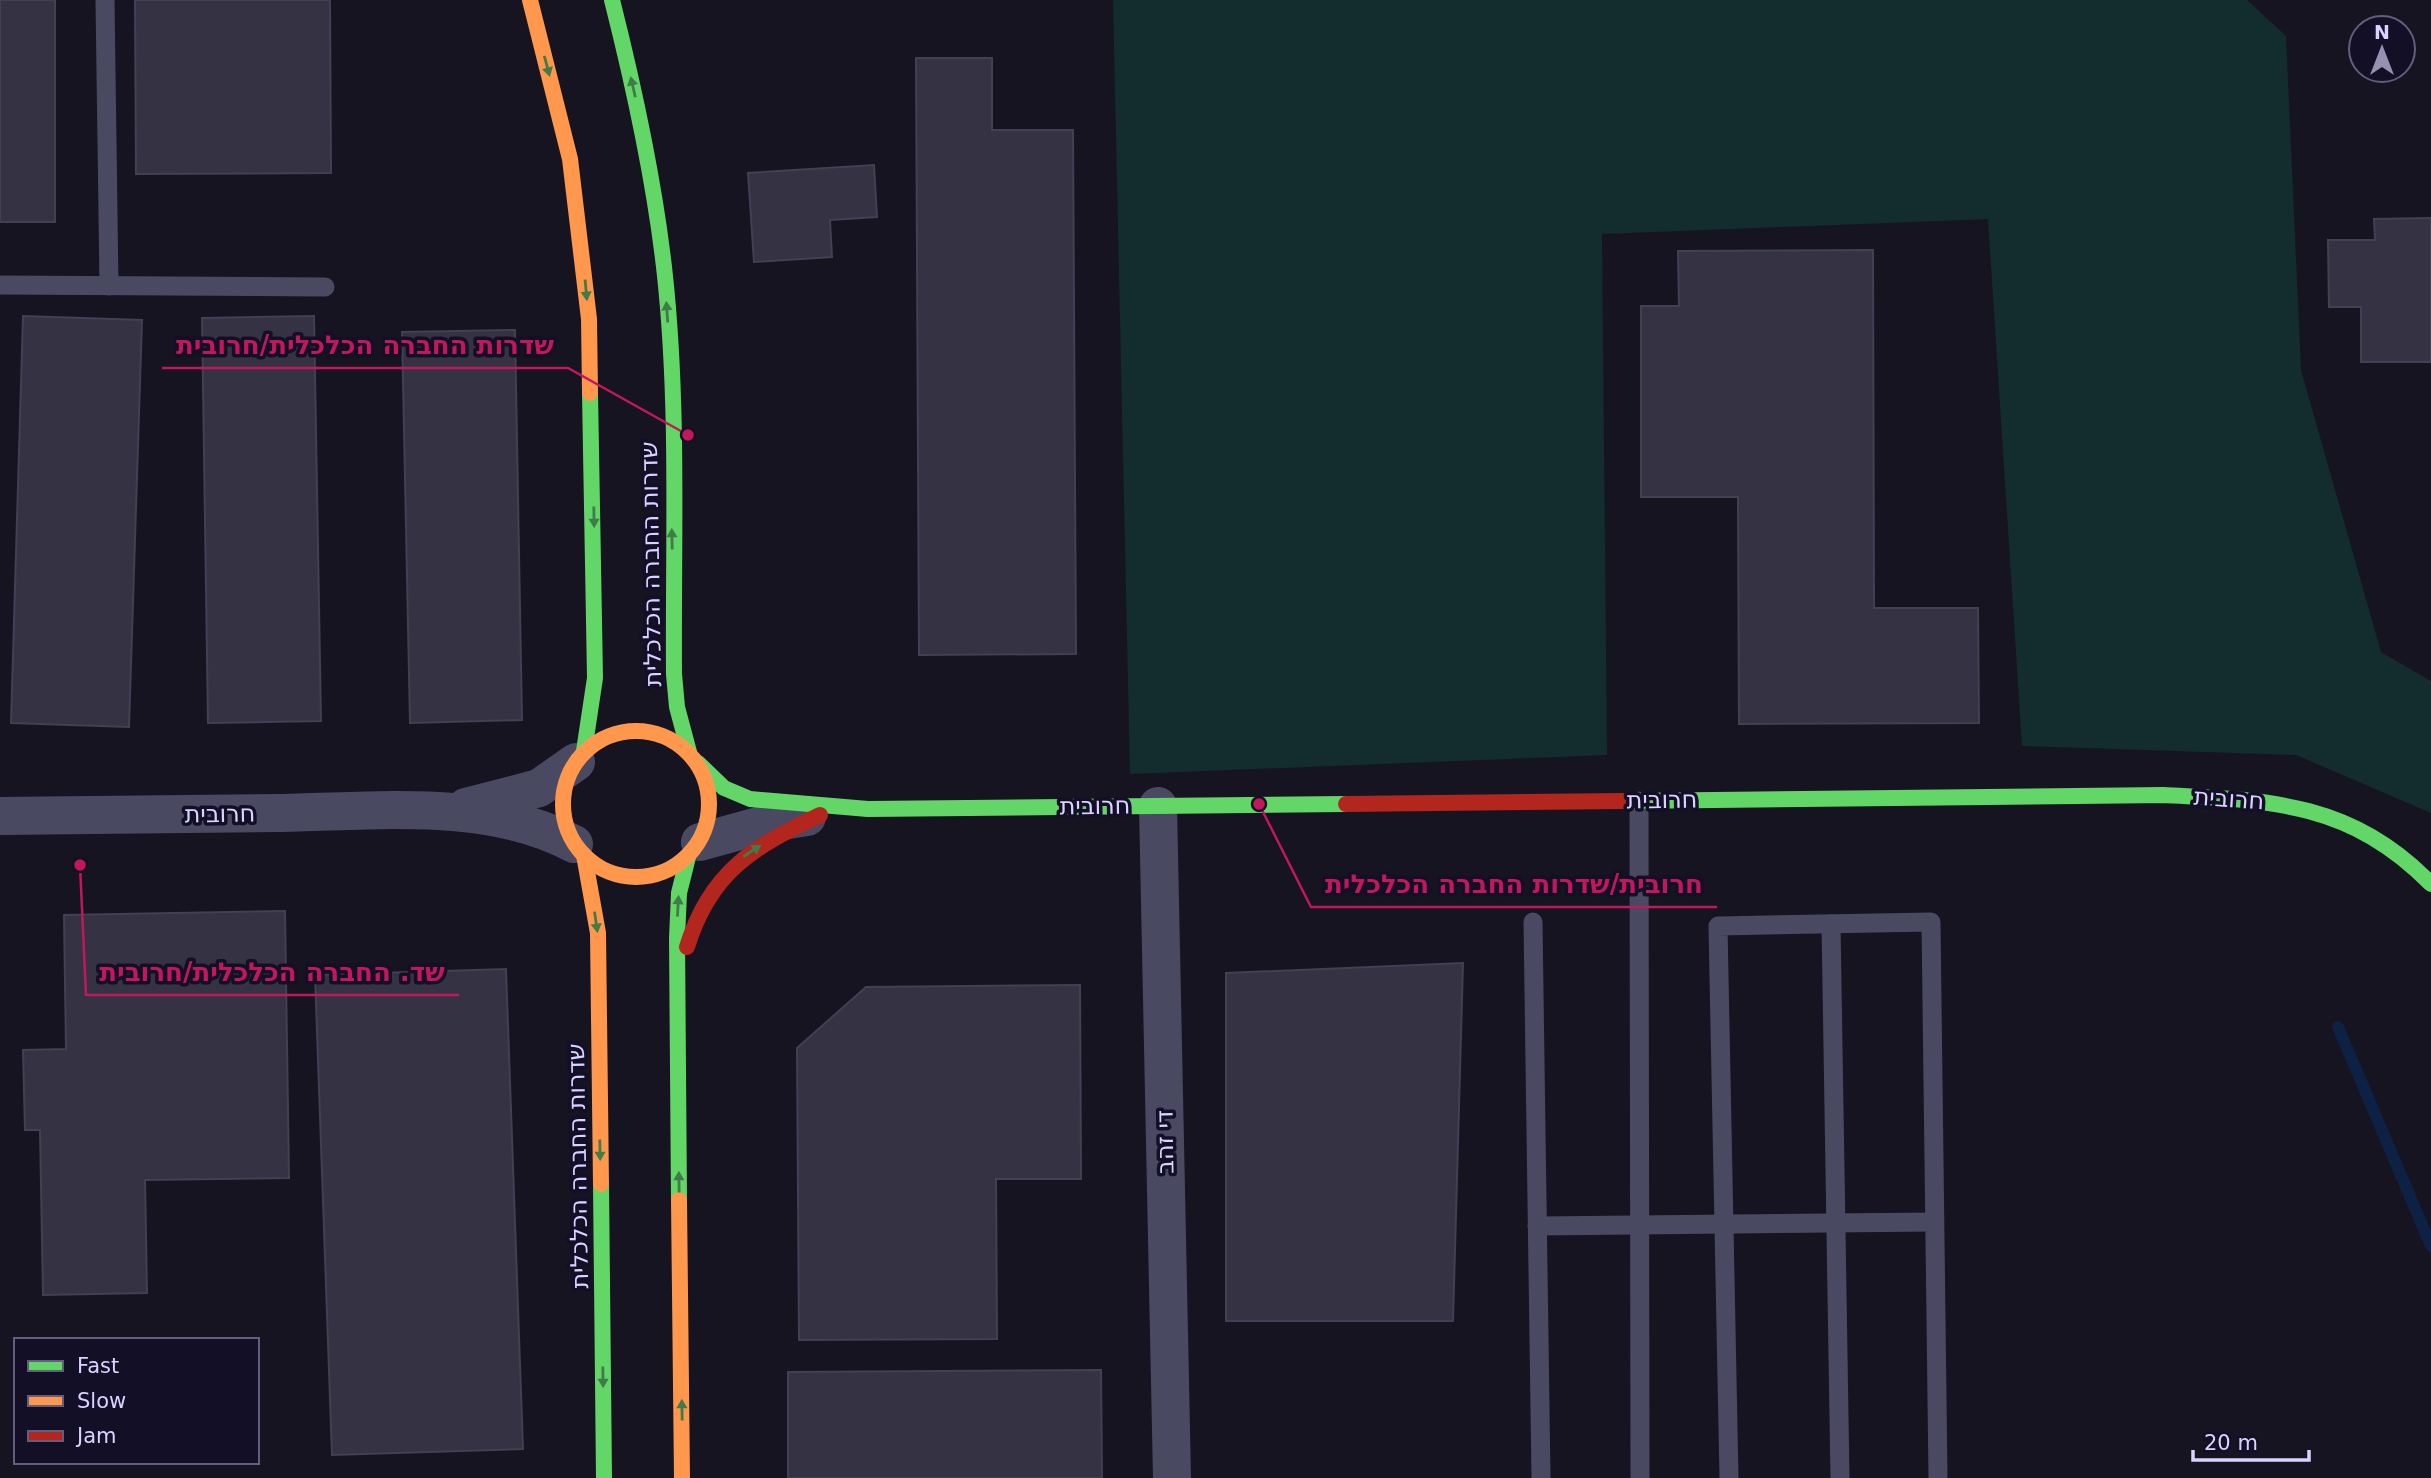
<svg xmlns="http://www.w3.org/2000/svg" width="2431" height="1478" viewBox="0 0 2431 1478" font-family="'DejaVu Sans',Heebo,sans-serif">
  <rect width="100%" height="100%" fill="#161421"/>
  <path fill="#132c2d" d="M1113 0H2247L2286 36 2301 370 2381 652 2431 681V813L2296 755 2022 746 1988 219 1602 234 1607 755 1130 774Z"/>
  <g fill="none" stroke-linecap="round" stroke-linejoin="round">
    <path stroke="#0d2144" stroke-width="12" d="M2338 1027 2431 1246"/>
  </g>
  <g fill="#343243" stroke="#433f54" stroke-width="2">
    <rect x="0" y="0" width="55" height="222"/>
    <path d="M135 0H330L331 173 136 174Z"/>
    <path d="M916 58H992V130H1073L1076 654 919 655Z"/>
    <path d="M874 165 877 217 830 220 832 257 754 262 748 173Z"/>
    <path d="M2431 218V362H2361V307H2329L2328 240H2375L2374 219Z"/>
    <path d="M1873 250 1874 608H1978L1979 723 1739 724 1738 497H1641V306H1679L1678 251Z"/>
    <path d="M23 316 142 320 129 727 11 723Z"/>
    <path d="M314 316 321 721 208 723 202 318Z"/>
    <path d="M515 330 522 720 410 723 402 332Z"/>
    <path d="M285 911 289 1178 145 1180 147 1293 43 1295 40 1130H25L23 1050 66 1049 64 915Z"/>
    <path d="M1463 963 1453 1321H1226V973Z"/>
    <path d="M506 969 523 1449 332 1455 315 975Z"/>
    <path d="M1080 985 1081 1179H996L997 1339 799 1340 797 1048 866 987Z"/>
    <path d="M1101 1370 1102 1478H788V1372Z"/>
  </g>
  <g fill="none" stroke-linecap="round" stroke-linejoin="round">
    <g stroke="#4a4962" stroke-width="19">
      <path d="M105 0 109 286"/>
      <path d="M0 285 325 287"/>
      <path d="M1639 801 1640 1478"/>
      <path d="M1533 922 1541 1478"/>
      <path d="M1831 924 1840 1478"/>
      <path d="M1537 1226 1934 1222"/>
      <path d="M1729 1478 1718 926 1931 922 1938 1478"/>
    </g>
    <g stroke="#4a4962" stroke-width="38">
      <path d="M1158 806 1172 1478"/>
      <path d="M466 807 539 788 576 762"/>
      <path d="M0 816C92 815 184 814 276 813 373 812 486 797 574 844"/>
      <path d="M700 842 769 823 807 817"/>
    </g>
    <g stroke="#63d668" stroke-width="16">
      <path d="M612 0C635 91 655 182 665 276 679 408 673 542 674 674L677 707 689 752"/>
      <path d="M584 751 595 678 590 393"/>
      <path d="M698 763 724 788 750 799 868 809 1346 804"/>
      <path d="M1624 801 2164 795C2271 800 2352 803 2431 884"/>
      <path d="M601 1184 604 1478"/>
      <path d="M679 1200 677 938 679 893 688 857"/>
    </g>
    <g stroke="#ff974d" stroke-width="16">
      <path d="M530 0 570 159 589 319 590 393"/>
      <circle cx="636" cy="804" r="73"/>
      <path d="M584 855 598 933 601 1184"/>
      <path d="M679 1200 682 1478"/>
    </g>
    <g stroke="#b3261e" stroke-width="16">
      <path d="M1346 804 1624 801"/>
      <path d="M687 947C710 872 753 847 820 815"/>
    </g>
  </g>
  <defs><path id="oneway-solid" d="M-6-.8H1V-3.2L6.5 0L1 3.2V.8H-6Z" transform="scale(1.75)"/></defs>
  <g fill="#3f7c4a">
    <use href="#oneway-solid" transform="translate(547 66) rotate(75)"/>
    <use href="#oneway-solid" transform="translate(633 87) rotate(-103)"/>
    <use href="#oneway-solid" transform="translate(586 290) rotate(85)"/>
    <use href="#oneway-solid" transform="translate(667 312) rotate(-94)"/>
    <use href="#oneway-solid" transform="translate(594 517) rotate(89)"/>
    <use href="#oneway-solid" transform="translate(672 539) rotate(-91)"/>
    <use href="#oneway-solid" transform="translate(752 851) rotate(-33)"/>
    <use href="#oneway-solid" transform="translate(678 906) rotate(-87)"/>
    <use href="#oneway-solid" transform="translate(596 922) rotate(82)"/>
    <use href="#oneway-solid" transform="translate(600 1150) rotate(89)"/>
    <use href="#oneway-solid" transform="translate(679 1182) rotate(-91)"/>
    <use href="#oneway-solid" transform="translate(603 1377) rotate(89)"/>
    <use href="#oneway-solid" transform="translate(682 1410) rotate(-91)"/>
  </g>
  <g text-anchor="middle" stroke-width="7" stroke-linejoin="round" paint-order="stroke">
    <g font-size="24" fill="#d9d4ff" stroke="#130f26">
      <text transform="translate(651 564) rotate(-91)" y="8">שדרות החברה הכלכלית</text>
      <text transform="translate(2229 799) rotate(4)" y="8">חרובית</text>
      <text transform="translate(1662 800) rotate(-1)" y="8">חרובית</text>
      <text transform="translate(1095 806) rotate(-1)" y="8">חרובית</text>
      <text transform="translate(220 814) rotate(-1)" y="8">חרובית</text>
      <text transform="translate(1165 1142) rotate(-91)" y="8">די זהב</text>
      <text transform="translate(578 1166) rotate(-91)" y="8">שדרות החברה הכלכלית</text>
    </g>
  </g>
  <path fill="none" stroke="#c2185b" stroke-width="2.5" d="M688 435L568 368H162M1259 804L1311 907H1717M80 865L86 995H459"/>
  <g fill="#c2185b" stroke="#130f26" stroke-width="2.5">
    <circle cx="688" cy="435" r="7"/>
    <circle cx="1259" cy="804" r="7"/>
    <circle cx="80" cy="865" r="7"/>
  </g>
  <g font-size="26" text-anchor="middle" font-weight="bold" fill="#c2185b" stroke="#130f26" stroke-width="7" stroke-linejoin="round" paint-order="stroke">
    <text x="365" y="354">שדרות החברה הכלכלית/חרובית</text>
    <text x="1514" y="893">חרובית/שדרות החברה הכלכלית</text>
    <text x="272" y="981">שד. החברה הכלכלית/חרובית</text>
  </g>
  <rect x="14" y="1338" width="245" height="126" fill="#130f26" stroke="#625e7d" stroke-width="2"/>
  <rect x="28" y="1361" width="35" height="10" fill="#63d668" stroke="#625e7d" stroke-width="2"/>
  <text x="77" y="1373" font-size="21" fill="#d9d4ff">Fast</text>
  <rect x="28" y="1396" width="35" height="10" fill="#ff974d" stroke="#625e7d" stroke-width="2"/>
  <text x="77" y="1408" font-size="21" fill="#d9d4ff">Slow</text>
  <rect x="28" y="1431" width="35" height="10" fill="#b3261e" stroke="#625e7d" stroke-width="2"/>
  <text x="77" y="1443" font-size="21" fill="#d9d4ff">Jam</text>
  <g transform="translate(2382 49)"><circle r="33" fill="#130f26" stroke="#625e7d" stroke-width="2"/>
  <path d="M0-5L12 26L0 18L-12 26Z" fill="#9591b1"/>
  <text y="-10" font-size="19" font-weight="bold" text-anchor="middle" fill="#d9d4ff">N</text>
  </g>
  <path d="M2193 1450v10h116v-10" fill="none" stroke="#d9d4ff" stroke-width="3.5"/>
  <text x="2204" y="1450" font-size="21" fill="#d9d4ff" stroke="#130f26" stroke-width="5" paint-order="stroke">20 m</text>
</svg>
